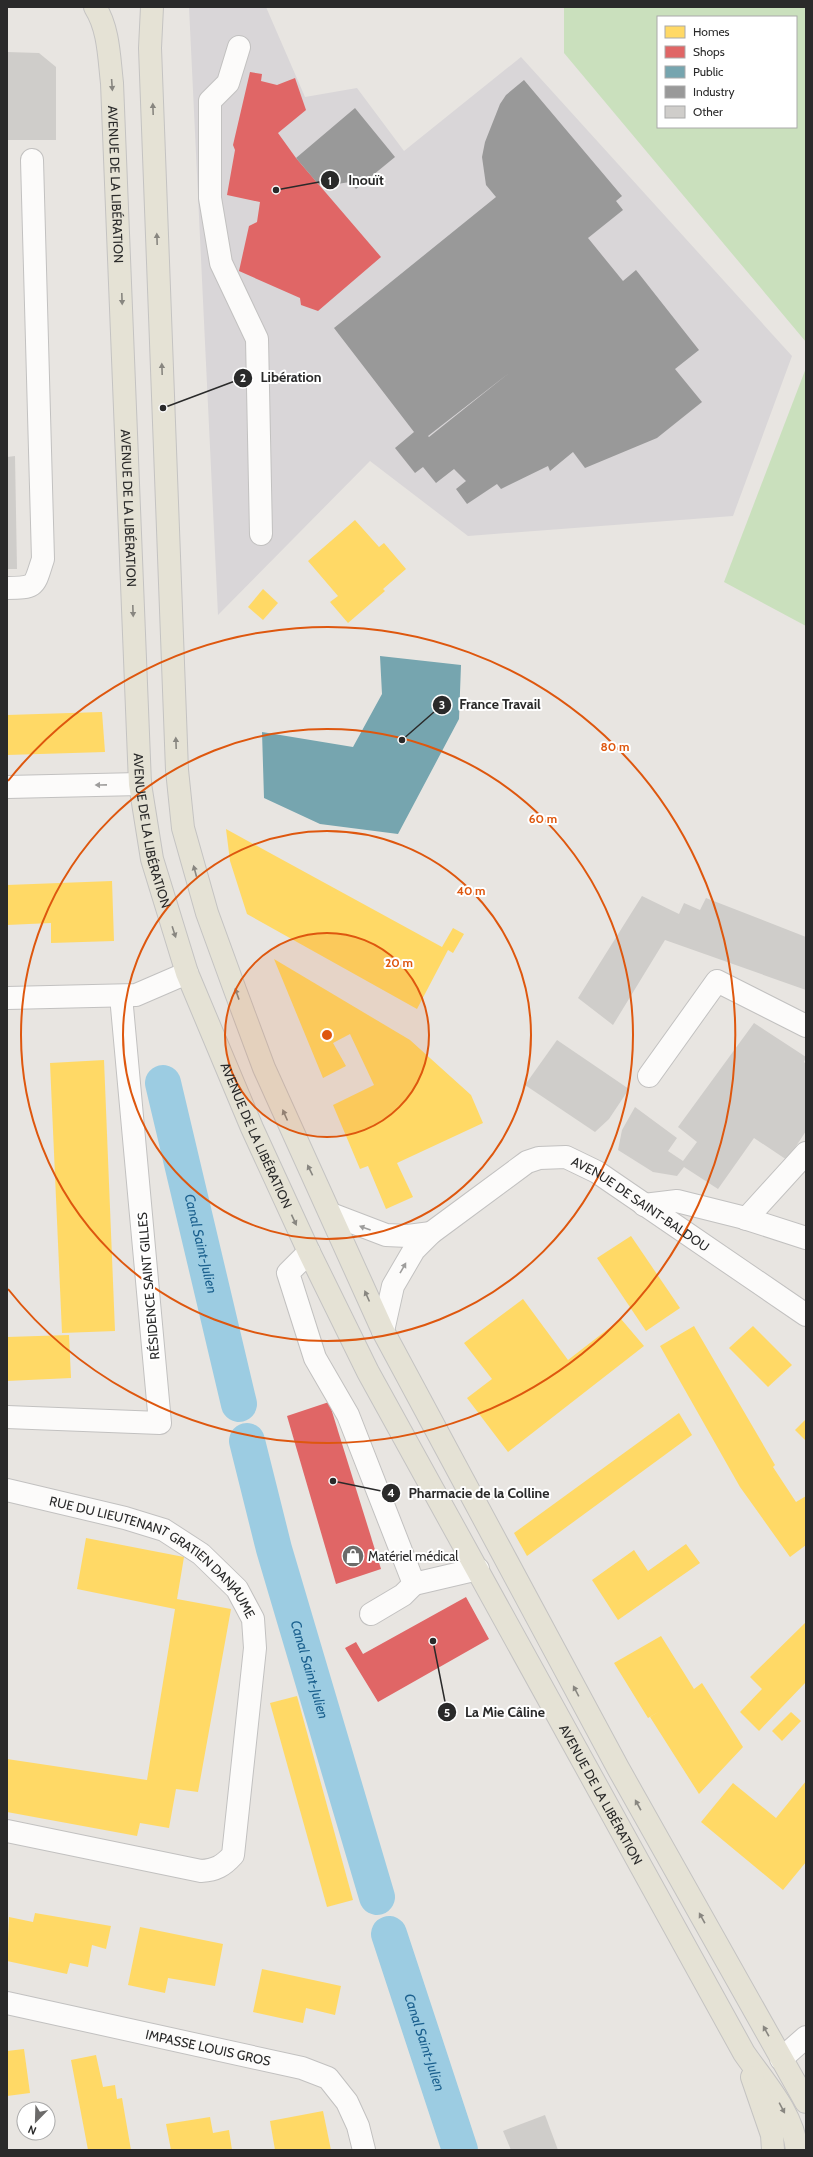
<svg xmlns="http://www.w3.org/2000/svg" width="813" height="2157" viewBox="0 0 813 2157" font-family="Cabin,sans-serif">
  <rect width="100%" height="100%" fill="#e8e5e1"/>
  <path fill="#d9d6d8" d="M189 7H266L305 97 357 88 404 151 521 57 792 356 733 516 468 536 370 461 218 615Z"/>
  <g fill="#cae0bd" fill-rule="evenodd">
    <path d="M564 7H806V342L564 53ZM658 17H796V127H658Z"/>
    <path d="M806 368V626L724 582Z"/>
  </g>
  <g fill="#ffd966">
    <path d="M355 520 379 547 384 543 406 569 383 589 385 591 348 623 330 602 338 596 308 561Z"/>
    <path d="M263 589 278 603 263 620 248 607Z"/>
    <path d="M102 712 105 752 7 755V715Z"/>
    <path d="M226 829 442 947 453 928 464 934 453 953 448 950 417 1009 247 914 230 861Z"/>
    <path d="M112 881 114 941 51 943V923L7 925V885Z"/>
    <path d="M274 959 410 1040 471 1095 483 1123 397 1163 413 1197 386 1209 368 1166 360 1169 333 1105 374 1085 350 1034 333 1043 346 1066 323 1078Z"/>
    <path d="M104 1060 115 1331 62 1333 50 1063Z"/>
    <path d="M631 1236 680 1308 646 1331 597 1258Z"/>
    <path d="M523 1299 568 1360 621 1319 644 1346 508 1452 467 1398 492 1379 464 1343Z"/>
    <path d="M694 1326 775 1465 773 1467 796 1502 806 1496V1545L790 1557 740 1487 660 1346Z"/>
    <path d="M753 1326 792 1365 768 1387 729 1348Z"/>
    <path d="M69 1335 71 1378 7 1381V1337Z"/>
    <path d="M679 1413 692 1435 527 1556 514 1533Z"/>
    <path d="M806 1419V1441L795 1430Z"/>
    <path d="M86 1538 184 1557 177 1599 231 1609 198 1792 176 1789 169 1828 140 1823 137 1836 7 1812V1759L147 1780 175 1609 77 1589Z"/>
    <path d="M686 1544 700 1563 618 1620 592 1580 634 1550 648 1571Z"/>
    <path d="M806 1622V1682L759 1731 740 1712 762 1689 750 1677Z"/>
    <path d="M661 1636 694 1689 702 1683 743 1747 699 1794 650 1717 660 1711 648 1718 614 1663Z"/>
    <path d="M297 1696 353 1900 327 1907 270 1703Z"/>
    <path d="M791 1712 801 1721 782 1741 772 1731Z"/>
    <path d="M806 1781V1862L783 1890 701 1822 733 1783 776 1818Z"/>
    <path d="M35 1913 111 1926 106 1949 92 1945 88 1967 70 1963 67 1974 7 1961 9 1917 33 1922Z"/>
    <path d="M140 1927 223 1944 215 1986 168 1978 165 1993 128 1985Z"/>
    <path d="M262 1969 341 1986 335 2015 306 2008 303 2023 253 2012Z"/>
    <path d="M24 2049 30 2093 7 2096V2051Z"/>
    <path d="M96 2055 103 2087 115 2085 117 2099 122 2098 131 2150H88L71 2060Z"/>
    <path d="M323 2111 331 2150H275L270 2121Z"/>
    <path d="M210 2117 213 2133 229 2130 232 2150H171L166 2124Z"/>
  </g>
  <g fill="#e06666">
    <path d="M250 72 262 74 261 81 277 85 295 78 306 110 278 133 296 158 381 257 318 311 301 305 300 298 239 271 249 226 257 222 260 202 227 195 235 150 233 145Z"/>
    <path d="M329 1402 381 1569 336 1584 287 1416Z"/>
    <path d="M466 1597 489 1639 378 1702 345 1648 356 1642 363 1654Z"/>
  </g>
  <path fill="#76a5af" d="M380 656 461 665 459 719 398 834 320 824 264 798 262 732 353 747 382 694Z"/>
  <g fill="#999" fill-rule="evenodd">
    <path d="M524 80 622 196 616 201 623 210 588 238 623 281 636 270 699 350 675 369 702 402 657 438 585 468 573 452 550 471 548 466 501 489 497 484 467 504 456 489 466 481 454 469 436 483 423 467 415 473 395 448 414 432 334 328 496 197 486 185 482 157 485 142 500 104 506 95ZM509 373 429 437 428 436Z"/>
    <path d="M355 108 395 157 356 189 350 182 337 184 327 178 319 185 296 158Z"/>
  </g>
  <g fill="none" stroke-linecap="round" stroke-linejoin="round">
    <g stroke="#9ccce2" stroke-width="36">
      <path id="s1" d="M163 1083 239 1404"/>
      <path id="s2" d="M247 1441 274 1549 377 1897"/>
      <path id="s3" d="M389 1934 460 2150"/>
    </g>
  </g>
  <g fill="#cfcdca">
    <path d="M7 52 39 53 56 67V140H7Z"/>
    <path d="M15 456 17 569H7V457Z"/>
    <path d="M642 896 679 914 684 903 700 910 706 898 806 937V990L665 940 613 1025 578 998Z"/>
    <path d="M754 1023 806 1057 804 1062 806 1064V1131L787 1160 754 1138 718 1189 684 1167 677 1176 653 1172 618 1150 622 1130 635 1107 677 1138 668 1151 683 1161 697 1142 678 1127Z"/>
    <path d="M557 1040 629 1089 609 1119 595 1132 525 1085Z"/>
    <path d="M545 2115 558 2150H511L503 2131Z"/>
  </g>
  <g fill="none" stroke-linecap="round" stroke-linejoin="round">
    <g stroke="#c2c1c0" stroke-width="24">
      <g id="minor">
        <path d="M239 47 228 83 210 101V198L221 263 257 339 261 534"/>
        <path d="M7 588C37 588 34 586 43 559L32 160"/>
        <path d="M7 787 140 784"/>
        <path d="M7 998 136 995 187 973"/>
        <path d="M649 1076 717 981 806 1026"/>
        <path d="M644 1205 677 1201 741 1217 806 1238"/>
        <path d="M331 1214 386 1235 408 1236 431 1233"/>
        <path d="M746 1219 806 1153"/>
        <path d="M309 1252 288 1273 315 1358 348 1415 414 1584 478 1569"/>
        <path id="s4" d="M383 1331 393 1286 414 1250 431 1233 527 1162 539 1158 566 1157 597 1172 806 1315"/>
        <path d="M7 1417 160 1423 121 996"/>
        <path id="s5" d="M7 1490 125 1518 164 1530 201 1554 237 1589 253 1619 255 1648 233 1855C223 1866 216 1870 201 1871L7 1831"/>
        <path d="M371 1614 403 1595 414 1584"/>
        <path id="s6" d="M7 2003 302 2068 328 2078 347 2102 358 2126 364 2150"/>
        <path d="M781 2059 806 2037"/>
      </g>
    </g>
    <g stroke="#c4c3c2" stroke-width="24">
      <g id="major">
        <path id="s7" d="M95 7C109 29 109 58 112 83L140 784 152 859 187 973 252 1128 309 1252 368 1372 744 2053C764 2082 793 2113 797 2150"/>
        <path d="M152 7 150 48 177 770 183 828 207 913 235 990 264 1068 383 1331 618 1768 806 2102"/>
        <path d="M752 2077 772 2135 773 2150"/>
      </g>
    </g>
    <use href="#minor" stroke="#fcfbfa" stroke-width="22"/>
    <use href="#major" stroke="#e5e2d5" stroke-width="22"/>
  </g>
  <defs><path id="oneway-solid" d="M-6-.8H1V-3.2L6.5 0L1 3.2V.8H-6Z"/></defs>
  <g fill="#888680">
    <use href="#oneway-solid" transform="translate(112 85) rotate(86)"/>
    <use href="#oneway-solid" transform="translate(153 109) rotate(-92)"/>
    <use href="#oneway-solid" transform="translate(157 239) rotate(-92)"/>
    <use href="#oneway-solid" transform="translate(122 299) rotate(88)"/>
    <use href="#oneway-solid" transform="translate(162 369) rotate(-92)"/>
    <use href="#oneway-solid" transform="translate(133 611) rotate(88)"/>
    <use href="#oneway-solid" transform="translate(176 743) rotate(-92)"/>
    <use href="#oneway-solid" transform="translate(195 871) rotate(-105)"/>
    <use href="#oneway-solid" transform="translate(174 932) rotate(72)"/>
    <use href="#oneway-solid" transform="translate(237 994) rotate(-110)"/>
    <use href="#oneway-solid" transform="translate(285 1115) rotate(-114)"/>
    <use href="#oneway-solid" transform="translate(310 1170) rotate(-116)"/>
    <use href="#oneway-solid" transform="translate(294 1220) rotate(65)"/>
    <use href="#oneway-solid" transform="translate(367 1296) rotate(-114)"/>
    <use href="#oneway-solid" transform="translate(576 1691) rotate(-118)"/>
    <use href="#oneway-solid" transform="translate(638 1805) rotate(-119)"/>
    <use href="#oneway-solid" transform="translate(702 1918) rotate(-119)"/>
    <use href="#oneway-solid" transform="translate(766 2031) rotate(-119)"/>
    <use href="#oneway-solid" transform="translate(782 2108) rotate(62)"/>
  </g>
  <g fill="#9e9d9c">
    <use href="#oneway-solid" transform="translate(101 785) rotate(179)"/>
    <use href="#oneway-solid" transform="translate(365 1228) rotate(-160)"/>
    <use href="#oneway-solid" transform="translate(403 1268) rotate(-60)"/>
  </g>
  <circle cx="327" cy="1035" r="102" fill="#de570e" fill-opacity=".12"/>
  <g fill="none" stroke="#de570e" stroke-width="2">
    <circle cx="327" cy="1035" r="102"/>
    <circle cx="327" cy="1035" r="204"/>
    <circle cx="327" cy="1035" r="306"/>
    <path d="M8 781A408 408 0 1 1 8 1289"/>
  </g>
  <defs>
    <g id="shop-disc" transform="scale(1.15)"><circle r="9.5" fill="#6c6b6a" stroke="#fff"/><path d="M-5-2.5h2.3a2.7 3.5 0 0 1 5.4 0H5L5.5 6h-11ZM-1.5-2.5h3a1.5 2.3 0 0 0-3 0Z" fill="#fff"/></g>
  </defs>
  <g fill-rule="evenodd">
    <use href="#shop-disc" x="353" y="1556"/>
  </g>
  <g text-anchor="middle" stroke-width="4" stroke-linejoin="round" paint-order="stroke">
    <g font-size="13" fill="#2a2a2a" stroke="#fff">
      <text dy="5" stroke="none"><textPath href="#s7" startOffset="180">AVENUE DE LA LIBÉRATION</textPath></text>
      <text dy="5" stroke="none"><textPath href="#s7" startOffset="504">AVENUE DE LA LIBÉRATION</textPath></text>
      <text dy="5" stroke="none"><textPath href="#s7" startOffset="828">AVENUE DE LA LIBÉRATION</textPath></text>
      <text dy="5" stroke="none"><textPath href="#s7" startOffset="1152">AVENUE DE LA LIBÉRATION</textPath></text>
      <text dy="5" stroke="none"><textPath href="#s4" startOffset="359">AVENUE DE SAINT-BALDOU</textPath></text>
      <text transform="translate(148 1286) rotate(-95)" y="5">RÉSIDENCE SAINT GILLES</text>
      <text dy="5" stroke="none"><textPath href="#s5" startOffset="166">RUE DU LIEUTENANT GRATIEN DANJAUME</textPath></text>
      <text dy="5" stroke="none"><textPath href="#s7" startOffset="1896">AVENUE DE LA LIBÉRATION</textPath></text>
      <text dy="5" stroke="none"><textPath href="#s6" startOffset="206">IMPASSE LOUIS GROS</textPath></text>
    </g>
    <g font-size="13" fill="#2a2a2a" stroke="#fff" text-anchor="start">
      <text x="368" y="1561">Matériel médical</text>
    </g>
    <g font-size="14" font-style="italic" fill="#1b608e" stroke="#fff">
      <text dy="5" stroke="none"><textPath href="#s1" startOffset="165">Canal Saint-Julien</textPath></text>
      <text dy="5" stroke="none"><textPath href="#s2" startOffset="237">Canal Saint-Julien</textPath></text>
      <text dy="5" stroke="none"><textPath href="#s3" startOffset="114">Canal Saint-Julien</textPath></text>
    </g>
  </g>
  <circle cx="327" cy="1035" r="6" fill="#de570e" stroke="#fff" stroke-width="2"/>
  <g font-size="12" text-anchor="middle" font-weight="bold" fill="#de570e" stroke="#fff" stroke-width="4" stroke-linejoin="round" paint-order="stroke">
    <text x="615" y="751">80 m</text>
    <text x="543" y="823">60 m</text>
    <text x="471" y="895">40 m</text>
    <text x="399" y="967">20 m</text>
  </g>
  <path fill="none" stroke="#2a2a2a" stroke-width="1.5" d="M276 190L330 180M163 408L243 378M402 740L442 705M333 1481L391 1493M433 1641L447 1712"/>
  <g fill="#2a2a2a" stroke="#fff" stroke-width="1.5">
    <circle cx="276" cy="190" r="4"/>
    <circle cx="163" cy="408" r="4"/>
    <circle cx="402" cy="740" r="4"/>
    <circle cx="333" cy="1481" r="4"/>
    <circle cx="433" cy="1641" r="4"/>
    <circle cx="330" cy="180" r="10"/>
    <circle cx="243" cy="378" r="10"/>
    <circle cx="442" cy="705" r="10"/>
    <circle cx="391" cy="1493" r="10"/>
    <circle cx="447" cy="1712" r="10"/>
  </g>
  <g font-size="12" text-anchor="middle" font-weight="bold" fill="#fff">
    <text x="330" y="185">1</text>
    <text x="243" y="382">2</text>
    <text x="442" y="709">3</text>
    <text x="391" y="1497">4</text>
    <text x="447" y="1717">5</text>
  </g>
  <g font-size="14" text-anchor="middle" font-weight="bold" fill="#2a2a2a" stroke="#fff" stroke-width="4" stroke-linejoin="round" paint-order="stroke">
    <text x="366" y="185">Inouït</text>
    <text x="291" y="382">Libération</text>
    <text x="500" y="709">France Travail</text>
    <text x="479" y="1498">Pharmacie de la Colline</text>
    <text x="505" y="1717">La Mie Câline</text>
  </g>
  <rect width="813" height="2157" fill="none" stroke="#2a2a2a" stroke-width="16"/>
  <rect x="657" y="16" width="140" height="112" fill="#ffffff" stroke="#aaaaaa"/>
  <rect x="665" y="26" width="20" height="12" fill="#ffd966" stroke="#aaaaaa"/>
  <text x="693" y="36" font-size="12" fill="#2a2a2a">Homes</text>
  <rect x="665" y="46" width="20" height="12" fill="#e06666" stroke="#aaaaaa"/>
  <text x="693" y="56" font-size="12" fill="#2a2a2a">Shops</text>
  <rect x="665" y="66" width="20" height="12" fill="#76a5af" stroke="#aaaaaa"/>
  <text x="693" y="76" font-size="12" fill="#2a2a2a">Public</text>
  <rect x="665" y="86" width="20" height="12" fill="#999999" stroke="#aaaaaa"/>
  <text x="693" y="96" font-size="12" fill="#2a2a2a">Industry</text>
  <rect x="665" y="106" width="20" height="12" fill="#cfcdca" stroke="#aaaaaa"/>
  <text x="693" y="116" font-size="12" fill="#2a2a2a">Other</text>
  <g transform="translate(36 2121) rotate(203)"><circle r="19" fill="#ffffff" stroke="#aaaaaa"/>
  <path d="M0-3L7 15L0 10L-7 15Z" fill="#6c6b6a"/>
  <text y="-6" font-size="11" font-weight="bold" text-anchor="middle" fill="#2a2a2a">N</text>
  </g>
</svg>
